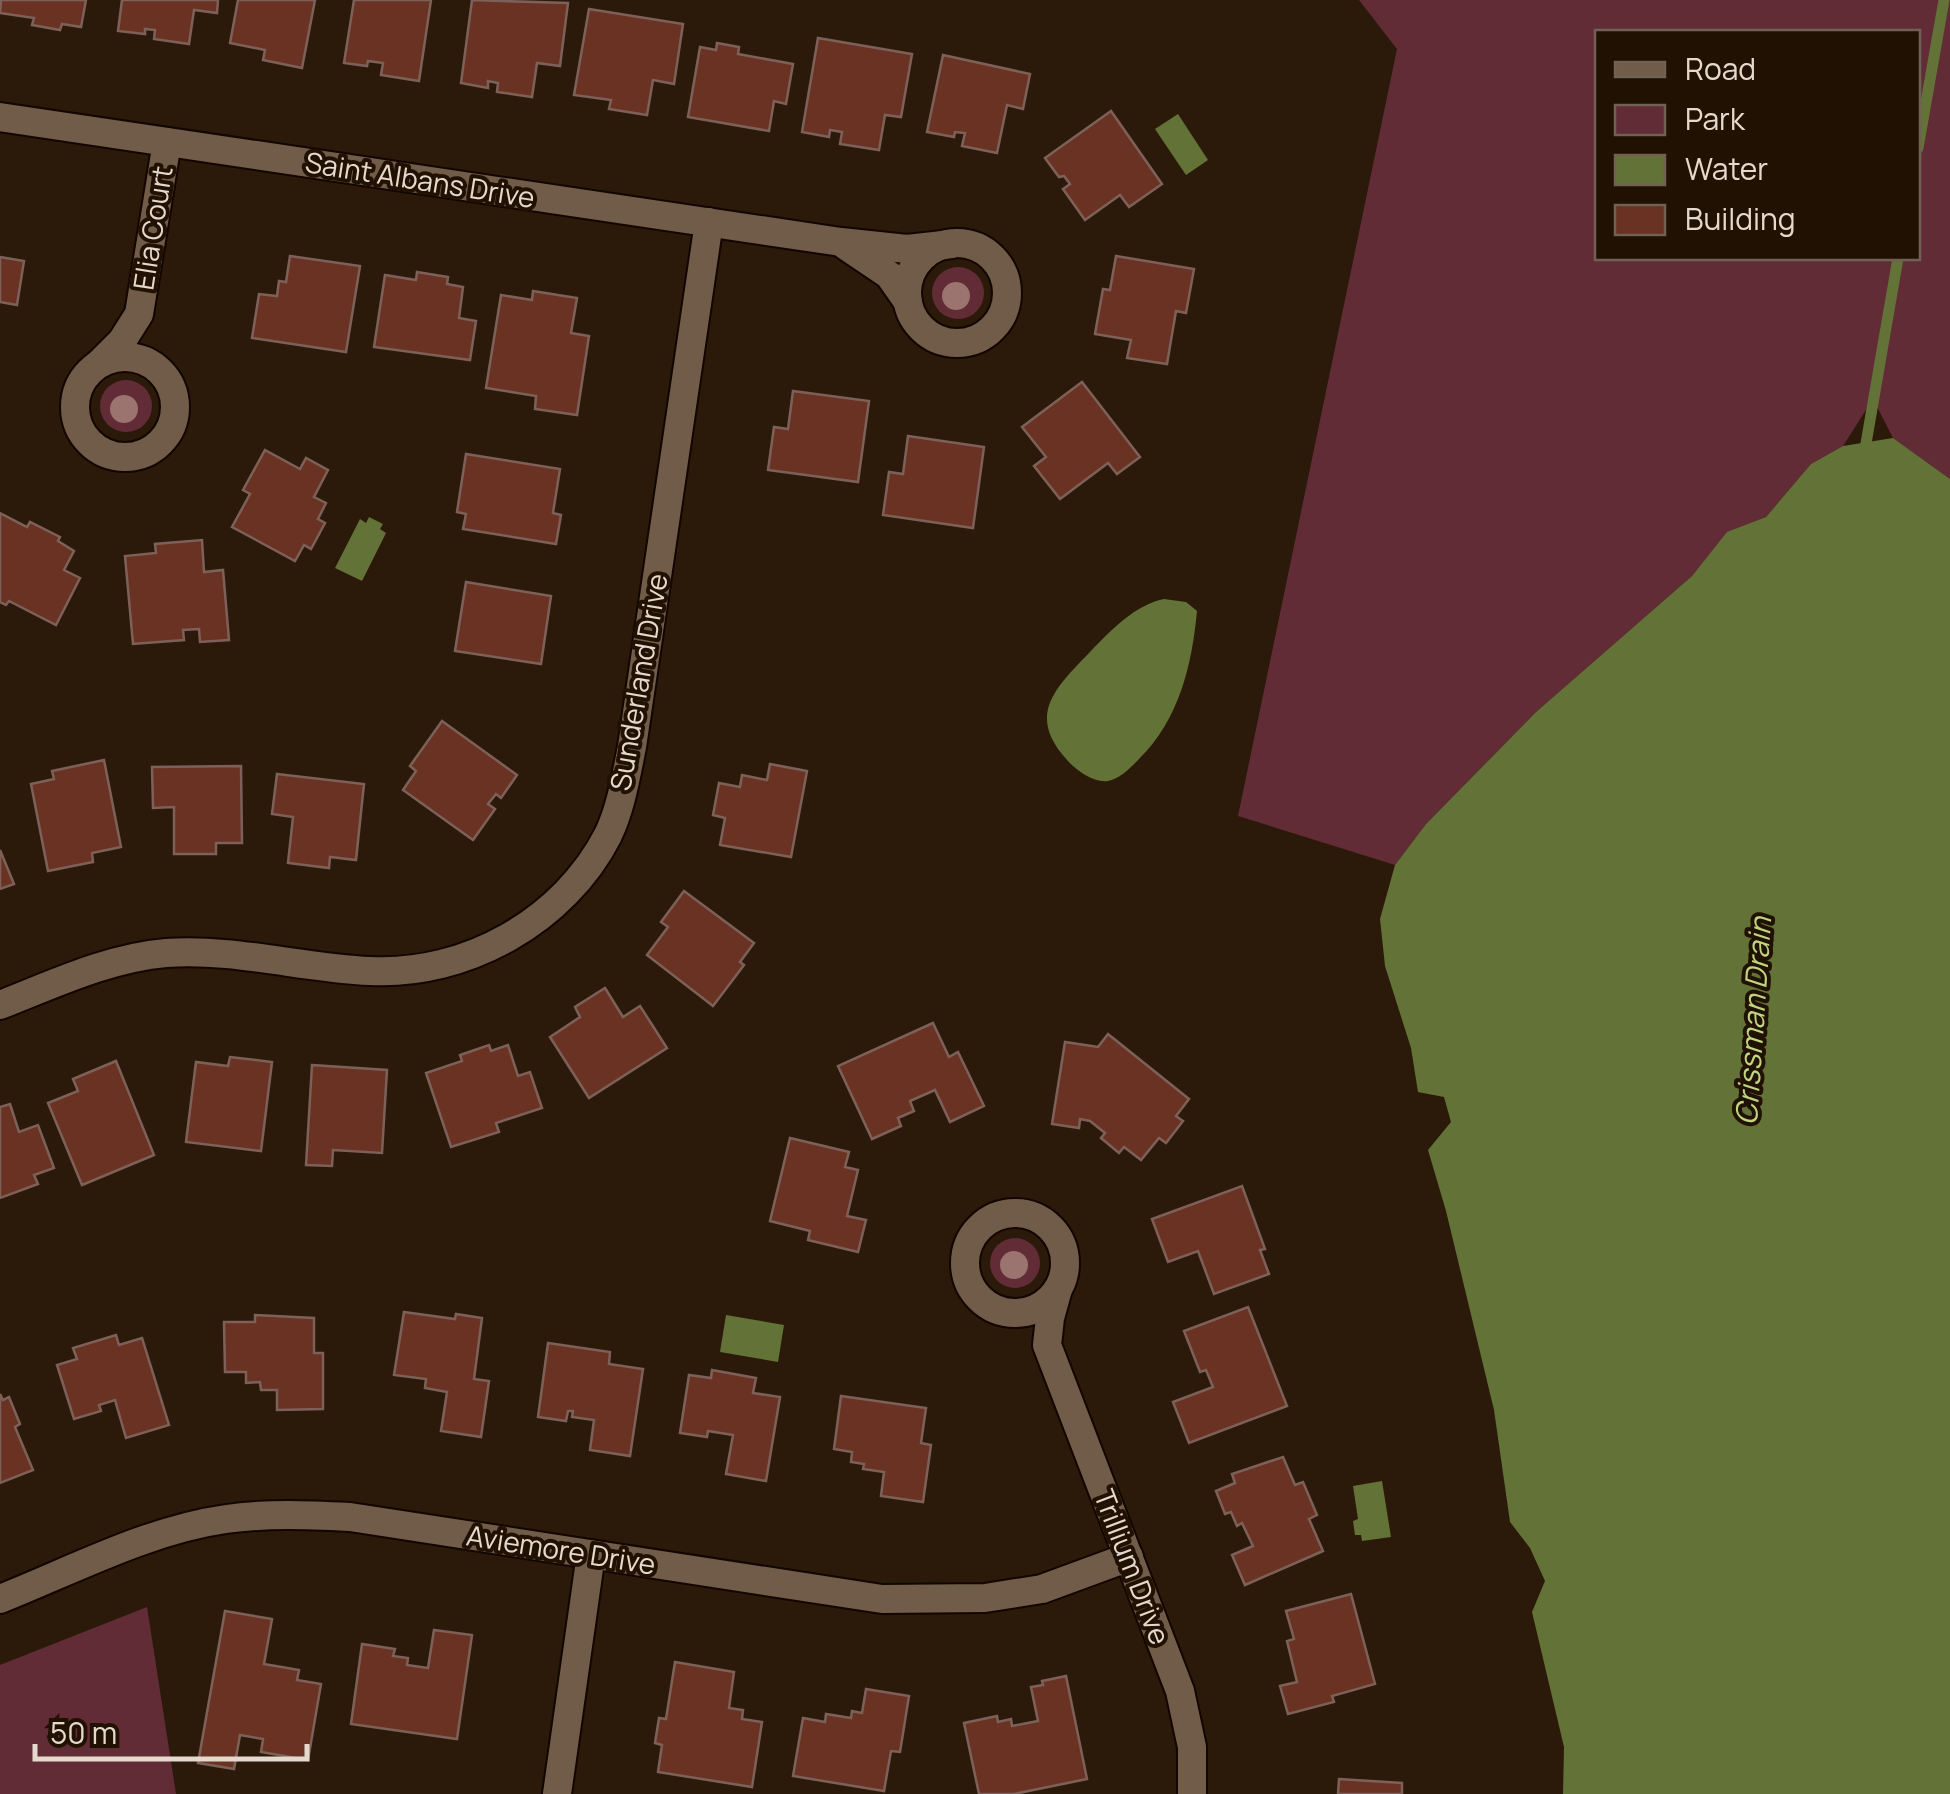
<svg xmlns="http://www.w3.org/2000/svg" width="1950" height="1794" viewBox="0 0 1950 1794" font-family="Manrope,sans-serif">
  <rect width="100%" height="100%" fill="#2b1a09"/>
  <g fill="#622c37" fill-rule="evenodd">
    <path d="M1359 0H1950V479L1893 438 1873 399 1843 446 1811 464 1766 517 1727 533 1692 576 1536 712 1484 765 1426 824 1395 865 1238 816 1397 49ZM1598 32H1918V258H1598Z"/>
    <circle cx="958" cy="293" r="26"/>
    <circle cx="126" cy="406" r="26"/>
    <circle cx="1015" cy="1263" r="25"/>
    <path d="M147 1607 176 1794H0V1665Z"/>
  </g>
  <g fill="#637237">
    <path d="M1178 114 1208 160 1186 175 1155 129Z"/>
    <path d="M1893 438 1950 479V1794H1563L1564 1747 1532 1612 1545 1581 1530 1548 1510 1522 1494 1410 1446 1211 1428 1150 1451 1122 1444 1097 1418 1092 1411 1048 1385 966 1380 919 1395 865 1426 824 1484 765 1536 712 1692 576 1727 532 1766 517 1811 464 1843 446Z"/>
    <path d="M369 517 383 524 380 529 386 533 362 581 335 568 360 519 366 523Z"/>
    <path d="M1164 599 1186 602 1197 611C1192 665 1179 720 1139 759 1131 767 1120 779 1108 781 1094 783 1077 771 1068 761 1026 716 1054 689 1090 652 1111 630 1135 605 1164 599Z"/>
    <path d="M726 1315 784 1325 778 1362 720 1352Z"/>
    <path d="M1382 1481 1391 1537 1362 1541 1361 1535H1355L1353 1521 1358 1519 1353 1486Z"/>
  </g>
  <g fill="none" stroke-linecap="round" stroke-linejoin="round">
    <g stroke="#637237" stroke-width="11">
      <path d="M1918 148 1944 0"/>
      <path d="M1864 455 1898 258"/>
    </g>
  </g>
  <g fill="#6a3222" stroke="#7d6159" stroke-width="2.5">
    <path d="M1 0H86L81 27 62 24 60 30 32 25 34 18 0 13Z"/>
    <path d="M122 0H218L217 13 194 10 189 44 154 39 155 30 145 29V34L118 31Z"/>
    <path d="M238 0H315L302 68 263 60 265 50 230 43Z"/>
    <path d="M354 0H431L419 81 381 75 383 63 368 61 367 66 344 63Z"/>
    <path d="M472 0 568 3 560 66 537 63 532 97 497 92 498 83 488 81V88L461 83Z"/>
    <path d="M589 9 683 24 674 84 653 80 647 115 609 109 611 100 574 95Z"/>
    <path d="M818 38 912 54 901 117 885 115 879 150 840 144 842 132 830 130 829 137 802 132Z"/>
    <path d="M717 43 739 47 738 54 793 64 786 104 774 101 769 131 688 117 700 47 716 50Z"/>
    <path d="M943 55 1030 74 1023 109 1007 105 997 153 962 146 965 133 955 132 954 137 927 132Z"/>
    <path d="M1111 111 1162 184 1129 207 1120 195 1085 220 1063 189 1070 184 1064 176 1059 177 1045 158Z"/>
    <path d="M290 256 360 266 346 352 252 338 259 294 277 296 279 281 286 282Z"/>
    <path d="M1116 256 1194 269 1186 313 1176 311 1167 364 1127 358 1131 340 1095 334 1103 289 1110 290Z"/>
    <path d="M0 257 24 261 17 305 0 302Z"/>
    <path d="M417 272 448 277 447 284 463 287 459 318 476 321 470 360 374 347 385 275 416 280Z"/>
    <path d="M533 291 577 298 571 333 589 336 577 415 535 409 536 396 486 388 501 295 532 300Z"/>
    <path d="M1082 382 1140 457 1117 474 1108 463 1060 499 1034 466 1046 457 1022 427Z"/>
    <path d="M793 391 869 401 858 482 768 470 774 427 788 429Z"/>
    <path d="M908 436 984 447 973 528 883 515 889 472 903 474Z"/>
    <path d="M265 450 300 469 306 458 328 470 314 497 326 503 318 519 325 523 311 549 304 545 295 561 232 527 250 494 243 490Z"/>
    <path d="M466 454 560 469 553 513 561 515 556 544 463 529 466 514 457 512Z"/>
    <path d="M0 513 27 527 30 522 60 537 58 541 74 551 64 570 80 578 56 625 9 601 6 605 0 602Z"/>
    <path d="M202 540 204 572 223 570 229 640 200 642 199 629 183 630 184 640 133 644 125 556 156 553 155 544Z"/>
    <path d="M466 582 551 596 541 664 455 651Z"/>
    <path d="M442 721 517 775 501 798 496 794 488 804 495 809 473 840 403 790 416 771 410 766Z"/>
    <path d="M104 760 121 847 92 853 93 862 48 871 31 784 54 779 52 771Z"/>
    <path d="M770 764 807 771 791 857 720 845 725 818 713 815 719 783 740 787 742 775 767 780Z"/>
    <path d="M241 766 242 843H216V854H174V807L153 808 152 767Z"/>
    <path d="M277 774 364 784 356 860 330 857 329 868 288 863 293 817 272 814Z"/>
    <path d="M0 850 14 884 0 889Z"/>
    <path d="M684 891 754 943 740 962 744 965 713 1006 647 955 668 927 661 922Z"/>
    <path d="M605 988 623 1017 640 1006 667 1048 589 1098 550 1037 580 1017 575 1007Z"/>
    <path d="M933 1023 949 1057 958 1052 984 1106 950 1122 935 1090 910 1101 914 1111 898 1118 901 1126 872 1139 838 1066Z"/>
    <path d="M1108 1034 1189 1099 1176 1116 1183 1121 1166 1143 1159 1138 1141 1160 1124 1147 1119 1153 1101 1138 1105 1133 1090 1121 1080 1119 1079 1128 1052 1124 1065 1042 1098 1047Z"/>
    <path d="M489 1045 491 1051 508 1045 518 1076 530 1072 542 1108 496 1123 499 1132 451 1147 426 1073 462 1061 460 1055Z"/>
    <path d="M230 1057 272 1062 261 1151 186 1142 196 1062 228 1066Z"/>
    <path d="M116 1061 154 1155 82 1185 48 1103 78 1091 73 1079Z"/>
    <path d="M312 1065 387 1070 382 1153 333 1150 332 1166 306 1165Z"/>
    <path d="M10 1104 19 1132 38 1125 54 1168 34 1175 38 1184 0 1198V1107Z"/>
    <path d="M790 1138 849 1152 845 1167 858 1170 847 1216 866 1220 858 1252 808 1240 810 1231 770 1221Z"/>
    <path d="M1242 1186 1265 1249 1260 1250 1269 1274 1214 1294 1198 1251 1168 1262 1152 1219Z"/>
    <path d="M1248 1307 1287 1406 1189 1443 1173 1402 1213 1387 1206 1370 1200 1372 1184 1331Z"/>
    <path d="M404 1312 455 1319 456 1314 482 1318 474 1379 489 1381 481 1437 441 1431 447 1392 425 1388 426 1379 394 1375Z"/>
    <path d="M255 1315 314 1318V1353H323V1409L277 1410V1390H261L260 1382 246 1383V1372H225L224 1322H255Z"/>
    <path d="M116 1335 119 1345 142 1338 169 1425 126 1438 115 1400 99 1405 101 1411 74 1419 57 1365 77 1359 73 1348Z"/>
    <path d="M548 1343 610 1352 609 1364 643 1369 630 1456 590 1450 594 1420 572 1417 573 1411H568L566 1421 538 1417Z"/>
    <path d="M712 1370 756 1378 753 1393 780 1397 766 1481 726 1474 733 1435 708 1431 707 1437 680 1433 689 1375 711 1378Z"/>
    <path d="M0 1394 3 1400 9 1397 20 1424 15 1427 33 1470 0 1483Z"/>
    <path d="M841 1396 926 1408 921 1443 931 1445 923 1502 881 1496 884 1472 863 1469 864 1464 851 1462 852 1452 834 1449Z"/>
    <path d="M1283 1457 1295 1485 1303 1482 1317 1515 1309 1519 1323 1551 1245 1585 1232 1555 1253 1546 1242 1523 1237 1526 1231 1512 1225 1514 1216 1491 1235 1483 1232 1474Z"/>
    <path d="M1351 1594 1375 1684 1332 1696 1334 1702 1288 1714 1280 1686 1297 1682 1287 1641 1294 1639 1286 1611Z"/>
    <path d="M225 1611 272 1619 264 1664 299 1670 297 1680 321 1684 308 1760 261 1752 263 1739 240 1735 234 1769 198 1763Z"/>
    <path d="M434 1630 472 1635 457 1739 351 1724 362 1644 395 1649 393 1656 408 1658 407 1665 428 1668Z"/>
    <path d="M675 1662 734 1672 729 1708 743 1710 742 1719 762 1722 752 1787 658 1772 662 1745 655 1743 659 1718 666 1719Z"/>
    <path d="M1066 1676 1087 1779 1014 1794H979L964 1723 997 1716 998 1722 1011 1719 1012 1726 1038 1721 1031 1687 1043 1685 1042 1681Z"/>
    <path d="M866 1689 909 1696 900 1752 891 1751 884 1791 793 1776 803 1718 825 1722 826 1714 851 1718 852 1711 862 1713Z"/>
    <path d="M1339 1779 1402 1783V1794H1338Z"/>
  </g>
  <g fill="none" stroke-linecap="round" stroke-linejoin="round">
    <g stroke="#130500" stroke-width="32">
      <g id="minor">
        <path d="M0 117 841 242 907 249 952 244"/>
        <circle cx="957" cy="293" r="50"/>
        <path d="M846 246 889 275 908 302"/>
        <circle cx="125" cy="407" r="50"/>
        <path d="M100 363 122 341 139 314 167 142"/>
        <path d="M0 1005C54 984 108 958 166 953 234 948 302 968 370 971 466 976 564 921 608 835 621 808 626 776 632 747L709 222"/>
        <circle cx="1015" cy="1263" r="50"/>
        <path d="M1058 1289 1050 1318 1047 1345 1180 1691 1192 1747V1794"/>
        <path d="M0 1599C73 1570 148 1530 226 1519 268 1513 309 1515 350 1517L882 1599 985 1598 1042 1589 1129 1557"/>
        <path d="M557 1794 591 1554"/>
      </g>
    </g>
    <use href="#minor" stroke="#705c49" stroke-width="28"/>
  </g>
  <g fill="#9b736f">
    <circle cx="956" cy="296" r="14"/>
    <circle cx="124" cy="409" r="14"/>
    <circle cx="1014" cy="1265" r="14"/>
  </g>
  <g text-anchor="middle" stroke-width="8" stroke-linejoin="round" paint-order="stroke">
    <g font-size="28" fill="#e5d9ce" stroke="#211102">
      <text transform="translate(420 180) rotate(9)" y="10">Saint Albans Drive</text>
      <text transform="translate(153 228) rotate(-81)" y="10">Elia Court</text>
      <text transform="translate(639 682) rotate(-80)" y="10">Sunderland Drive</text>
      <text transform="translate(561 1550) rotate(9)" y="10">Aviemore Drive</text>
      <text transform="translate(1132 1567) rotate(69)" y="10">Trillium Drive</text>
    </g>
    <g font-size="30" font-style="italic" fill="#bfd57f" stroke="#211102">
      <text transform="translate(1754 1021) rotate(-86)" y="10">Crissman Drain</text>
    </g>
  </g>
  <rect x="1595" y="30" width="325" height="230" fill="#211102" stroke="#6f6154" stroke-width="2.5"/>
  <rect x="1615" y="62" width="50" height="15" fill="#705c49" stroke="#6f6154" stroke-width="2.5"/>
  <text x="1685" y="80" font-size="30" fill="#e5d9ce">Road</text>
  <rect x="1615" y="105" width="50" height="30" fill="#622c37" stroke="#6f6154" stroke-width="2.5"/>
  <text x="1685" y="130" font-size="30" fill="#e5d9ce">Park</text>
  <rect x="1615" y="155" width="50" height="30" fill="#637237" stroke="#6f6154" stroke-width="2.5"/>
  <text x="1685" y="180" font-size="30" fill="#e5d9ce">Water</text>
  <rect x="1615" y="205" width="50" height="30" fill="#6a3222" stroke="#6f6154" stroke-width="2.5"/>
  <text x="1685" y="230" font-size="30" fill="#e5d9ce">Building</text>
  <path d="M35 1744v15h272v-15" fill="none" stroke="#e5d9ce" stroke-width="5"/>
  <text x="50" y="1744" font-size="30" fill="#e5d9ce" stroke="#211102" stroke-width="8" paint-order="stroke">50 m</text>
</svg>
